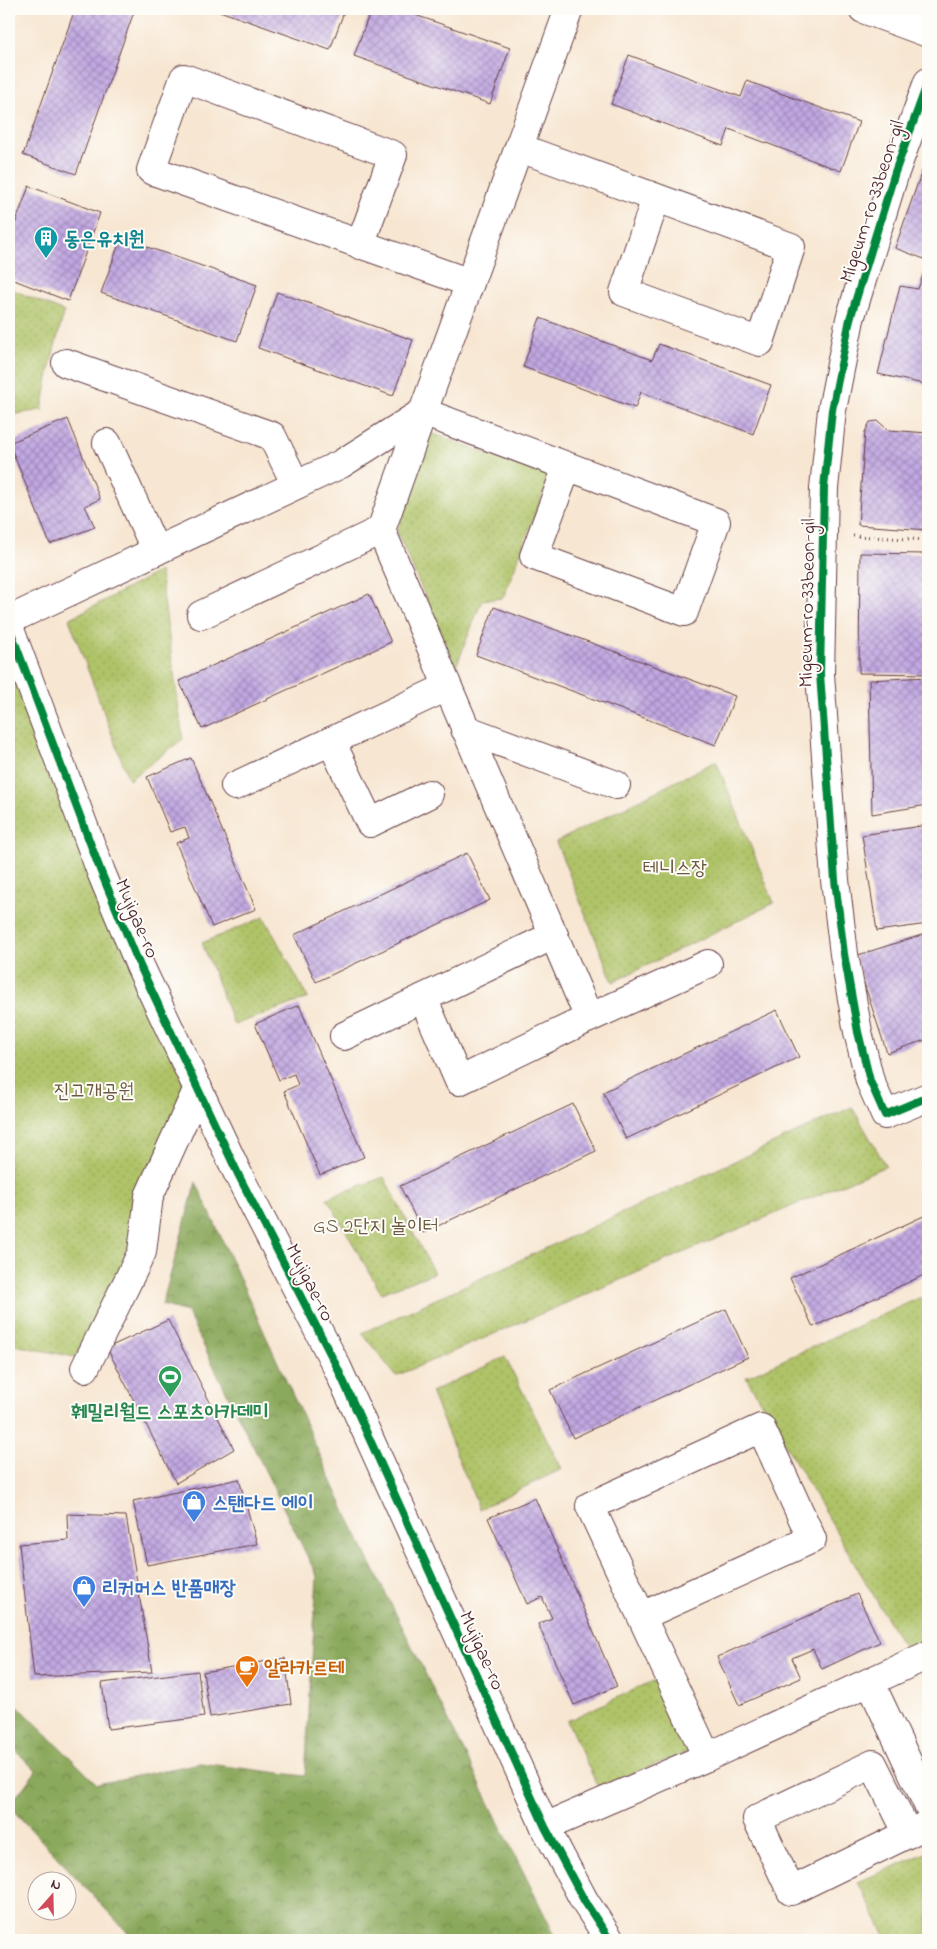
<svg xmlns="http://www.w3.org/2000/svg" width="937" height="1949" viewBox="0 0 937 1949" font-family="'Indie Flower','Poor Story',sans-serif">
  <defs>
    <pattern id="forest-crowns" width="20" height="18" patternUnits="userSpaceOnUse" patternTransform="scale(1.25)"><rect width="20" height="18" fill="#8ba95c"/><path d="M2 6a3 3 0 1 1 6 0M12 15a3 3 0 1 1 6 0" fill="none" stroke="#74894c"/></pattern>
    <pattern id="park-dots" width="8" height="8" patternUnits="userSpaceOnUse" patternTransform="scale(1.25)"><rect width="8" height="8" fill="#afc367"/><path d="M2 2h.1M6 6h.1" fill="none" stroke="#98a75a" stroke-width="1.8" stroke-linecap="round"/></pattern>
    <pattern id="building-cross-hatch" width="8" height="8" patternUnits="userSpaceOnUse" patternTransform="scale(1.25)"><rect width="8" height="8" fill="#c1a8e2"/><path d="M0 0l8 8M0 8l8-8" fill="none" stroke="#9f88b7"/></pattern>
  </defs>
  <rect width="100%" height="100%" fill="#fdfcf7"/>
  <filter id="ink" filterUnits="userSpaceOnUse"><feTurbulence type="fractalNoise" baseFrequency=".02" numOctaves="2"/><feDisplacementMap in="SourceGraphic" scale="10" xChannelSelector="R" yChannelSelector="G"/><feConvolveMatrix kernelMatrix="1 2 1 2 8 2 1 2 1" color-interpolation-filters="sRGB"/></filter>
  <filter id="wash" filterUnits="userSpaceOnUse"><feTurbulence type="fractalNoise" baseFrequency=".0096" numOctaves="4" result="noise"/><feDisplacementMap in="SourceGraphic" scale="20" xChannelSelector="R" yChannelSelector="G"/><feGaussianBlur stdDeviation="1.12" result="paint"/><feColorMatrix in="noise" values="0 0 0 0 0 0 0 0 0 0 0 0 0 0 0 0 0 1.4 0 .05"/><feComposite in="paint" operator="in"/></filter>
  <g filter="url(#wash)">
    <rect width="100%" height="100%" fill="#f7e6d1"/>
    <path fill="url(#forest-crowns)" stroke="#6a6444" d="M196 1182 348 1517 557 1940H130L127 1932 9 1806 36 1771 9 1744V1697L97 1784 200 1763 305 1776 317 1576 187 1312 162 1305Z"/>
    <g fill="url(#park-dots)" stroke="#7c7149">
      <path d="M9 288 64 312 52 358 42 410 10 415Z"/>
      <path d="M431 433 550 476 503 598 482 600 456 667 397 532Z"/>
      <path d="M160 571 183 739 129 780 69 619Z"/>
      <path d="M9 654 188 1093 132 1253 75 1357 9 1344Z"/>
      <path d="M716 761 774 903 613 982 556 842Z"/>
      <path d="M264 917 308 998 234 1025 202 943Z"/>
      <path d="M852 1107 886 1166 396 1376 362 1333Z"/>
      <path d="M384 1177 434 1273 381 1293 327 1198Z"/>
      <path d="M921 1297 928 1312V1641L906 1651 746 1377Z"/>
      <path d="M505 1357 562 1469 479 1509 431 1392Z"/>
      <path d="M655 1680 691 1751 598 1787 567 1721Z"/>
      <path d="M928 1852V1940H887L858 1882Z"/>
    </g>
    <g id="blocks">
      <g fill="url(#building-cross-hatch)">
        <path d="M75 9H135L76 174 23 155Z"/>
        <path d="M214 9H345L330 50Z"/>
        <path d="M371 9H398L510 48 490 104 354 56Z"/>
        <path d="M629 55 741 97 747 81 859 122 841 171 729 129 723 146 611 104Z"/>
        <path d="M928 166V257L927 260 895 248 923 168Z"/>
        <path d="M29 186 100 213 68 301 9 278V240Z"/>
        <path d="M121 238 257 285 237 341 101 293Z"/>
        <path d="M924 272 928 274V385L878 374 900 286 918 289Z"/>
        <path d="M277 292 413 340 393 396 258 348Z"/>
        <path d="M540 318 652 360 659 344 771 385 753 434 641 392 635 408 523 367Z"/>
        <path d="M68 419 100 499 85 506 95 527 50 544 9 443Z"/>
        <path d="M878 421 888 430 928 433V530L858 525 865 432 870 422Z"/>
        <path d="M860 553 928 554V674L859 673Z"/>
        <path d="M369 594 391 642 202 729 179 681Z"/>
        <path d="M494 607 735 696 716 745 476 655Z"/>
        <path d="M928 677V805L872 814 869 680Z"/>
        <path d="M191 758 256 909 212 927 176 843 189 838 185 827 170 832 147 777Z"/>
        <path d="M928 825V924L877 931 862 835Z"/>
        <path d="M467 853 490 900 316 982 294 935Z"/>
        <path d="M928 933V1039L887 1053 855 956Z"/>
        <path d="M299 1005 364 1157 320 1175 284 1091 298 1085 294 1074 279 1080 255 1024Z"/>
        <path d="M777 1010 799 1057 626 1139 603 1092Z"/>
        <path d="M573 1104 596 1151 423 1233 400 1186Z"/>
        <path d="M928 1214V1273L813 1327 790 1278Z"/>
        <path d="M726 1309 748 1357 573 1438 550 1390Z"/>
        <path d="M168 1320 234 1449 176 1483 107 1348Z"/>
        <path d="M239 1479 257 1544 147 1565 133 1501Z"/>
        <path d="M535 1498 617 1686 574 1705 538 1624 552 1618 542 1597 527 1604 488 1518Z"/>
        <path d="M67 1514 126 1516 152 1672 34 1677 19 1544 68 1540Z"/>
        <path d="M857 1594 880 1642 822 1669 813 1649 792 1658 801 1678 739 1705 717 1657Z"/>
        <path d="M285 1658 291 1704 210 1717 203 1672Z"/>
        <path d="M198 1671 204 1717 108 1729 102 1683Z"/>
      </g>
    </g>
  </g>
  <g filter="url(#ink)">
    <use href="#blocks" fill-opacity="0" stroke="#643d44" stroke-width="1"/>
    <g fill="none" stroke-linecap="round" stroke-linejoin="round">
      <g stroke="#643d44" stroke-width="30">
        <g id="minor">
          <path d="M863 9 928 33"/>
          <path d="M928 82 895 172 850 319 832 410 824 488 820 674 835 880 844 954 858 1032 870 1081 885 1115 928 1097"/>
          <path d="M520 148 791 247 760 342 624 292 656 198"/>
          <path d="M360 245 393 155 184 78 151 170 470 283"/>
          <path d="M66 363 272 436 296 485"/>
          <path d="M107 443 156 551"/>
          <path d="M567 467 534 556 684 612 716 522 423 412 381 530 589 1018"/>
          <path d="M201 615 381 530"/>
          <path d="M9 620 341 464 423 412 569 9"/>
          <path d="M9 627 101 872 140 966 239 1176 337 1367 545 1827 585 1902 610 1940"/>
          <path d="M465 729 616 785"/>
          <path d="M331 741 370 823 429 794"/>
          <path d="M235 786 447 687"/>
          <path d="M423 998 459 1081 589 1018 708 964"/>
          <path d="M344 1036 554 935"/>
          <path d="M85 1368 142 1252 149 1196 198 1088"/>
          <path d="M642 1616 812 1539 761 1428 590 1506 707 1757"/>
          <path d="M870 1682 928 1805"/>
          <path d="M545 1827 707 1757 928 1655"/>
          <path d="M908 1834 873 1764 757 1819 791 1891 928 1824"/>
        </g>
      </g>
      <path stroke="#643d44" stroke-width="3" stroke-dasharray="1 4" stroke-linecap="butt" d="M853 536 928 540"/>
      <use href="#minor" stroke="#fff" stroke-width="28"/>
      <g stroke="#fdfcf7" stroke-width="11">
        <g id="cycleway">
          <path d="M928 82 895 172 850 319 832 410 824 488 820 674 835 880 844 954 858 1032 870 1081 885 1115 928 1097"/>
          <path d="M9 627 101 872 140 966 239 1176 337 1367 545 1827 585 1902 610 1940"/>
        </g>
      </g>
      <use href="#cycleway" stroke="#00873e" stroke-width="8"/>
    </g>
  </g>
  <defs>
    <g id="building-pin" transform="scale(1.25)"><path d="M0 17L-7.5 6A9.5 9.5 0 1 1 7.5 6Z" fill="#0f9aa8" stroke="#fdfcf7"/><path d="M-4-6H4V6H1V3H-1V6H-4ZM-2.5-4.3h1.7v1.8h-1.7ZM.8-4.3h1.7v1.8H.8ZM-2.5-1h1.7V.8h-1.7ZM.8-1h1.7V.8H.8Z" fill="#fff"/></g>
    <g id="stadium-pin" transform="scale(1.25)"><path d="M0 17L-7.5 6A9.5 9.5 0 1 1 7.5 6Z" fill="#2e9e5b" stroke="#fdfcf7"/><path d="M0-5a6.5 5 0 1 0 0 10a6.5 5 0 1 0 0-10ZM-3.5-1.8h7v3.6h-7Z" fill="#fff"/></g>
    <g id="shop-pin" transform="scale(1.25)"><path d="M0 17L-7.5 6A9.5 9.5 0 1 1 7.5 6Z" fill="#3f7fe0" stroke="#fdfcf7"/><path d="M-5-2.5h2.3a2.7 3.5 0 0 1 5.4 0H5L5.5 6h-11ZM-1.5-2.5h3a1.5 2.3 0 0 0-3 0Z" fill="#fff"/></g>
    <g id="cafe-pin" transform="scale(1.25)"><path d="M0 17L-7.5 6A9.5 9.5 0 1 1 7.5 6Z" fill="#e8710a" stroke="#fdfcf7"/><path d="M-5.5-4.5H6V0H3Q3 3.5 0 3.5H-2.5Q-5.5 3.5-5.5 0ZM3-3.2v2h1.7v-2ZM-6 4.5H4V6H-6Z" fill="#fff"/></g>
  </defs>
  <g fill-rule="evenodd">
    <use href="#building-pin" x="46" y="238"/>
    <use href="#stadium-pin" x="170" y="1377"/>
    <use href="#shop-pin" x="194" y="1502"/>
    <use href="#shop-pin" x="84" y="1587"/>
    <use href="#cafe-pin" x="247" y="1667"/>
  </g>
  <g text-anchor="middle" stroke-width="4" stroke-linejoin="round" paint-order="stroke">
    <g font-size="20" fill="#4a1f2b" stroke="#fdfcf7">
      <text transform="translate(871 201) rotate(-72)" y="7">Migeum-ro 33beon-gil</text>
      <text transform="translate(806 603) rotate(-89)" y="7">Migeum-ro 33beon-gil</text>
      <text transform="translate(138 918) rotate(67)" y="7">Mujigae-ro</text>
      <text transform="translate(311 1282) rotate(63)" y="7">Mujigae-ro</text>
      <text transform="translate(483 1650) rotate(66)" y="7">Mujigae-ro</text>
    </g>
    <g font-size="20" font-weight="bold" fill="#0d838f" stroke="#fdfcf7" text-anchor="start">
      <text x="64" y="245">동은유치원</text>
    </g>
    <g font-size="20" fill="#6d5840" stroke="#fdfcf7">
      <text x="675" y="874">테니스장</text>
      <text x="94" y="1097">진고개공원</text>
      <text x="376" y="1232">GS 2단지 놀이터</text>
    </g>
    <g font-size="20" font-weight="bold" fill="#27864d" stroke="#fdfcf7">
      <text x="170" y="1418">훼밀리월드 스포츠아카데미</text>
    </g>
    <g font-size="20" font-weight="bold" fill="#366cbe" stroke="#fdfcf7" text-anchor="start">
      <text x="212" y="1509">스탠다드 에이</text>
      <text x="102" y="1594">리커머스 반품매장</text>
    </g>
    <g font-size="20" font-weight="bold" fill="#c56008" stroke="#fdfcf7" text-anchor="start">
      <text x="264" y="1674">알라카르테</text>
    </g>
  </g>
  <rect width="937" height="1949" fill="none" stroke="#fdfcf7" stroke-width="30"/>
  <g transform="translate(52 1896) rotate(20)"><circle r="24" fill="#fdfcf7" stroke="#b5a4a5"/>
  <path d="M0-4L9 19L0 12L-9 19Z" fill="#d1495b"/>
  <text y="-8" font-size="14" font-weight="bold" text-anchor="middle" fill="#4a1f2b">N</text>
  </g>
</svg>
